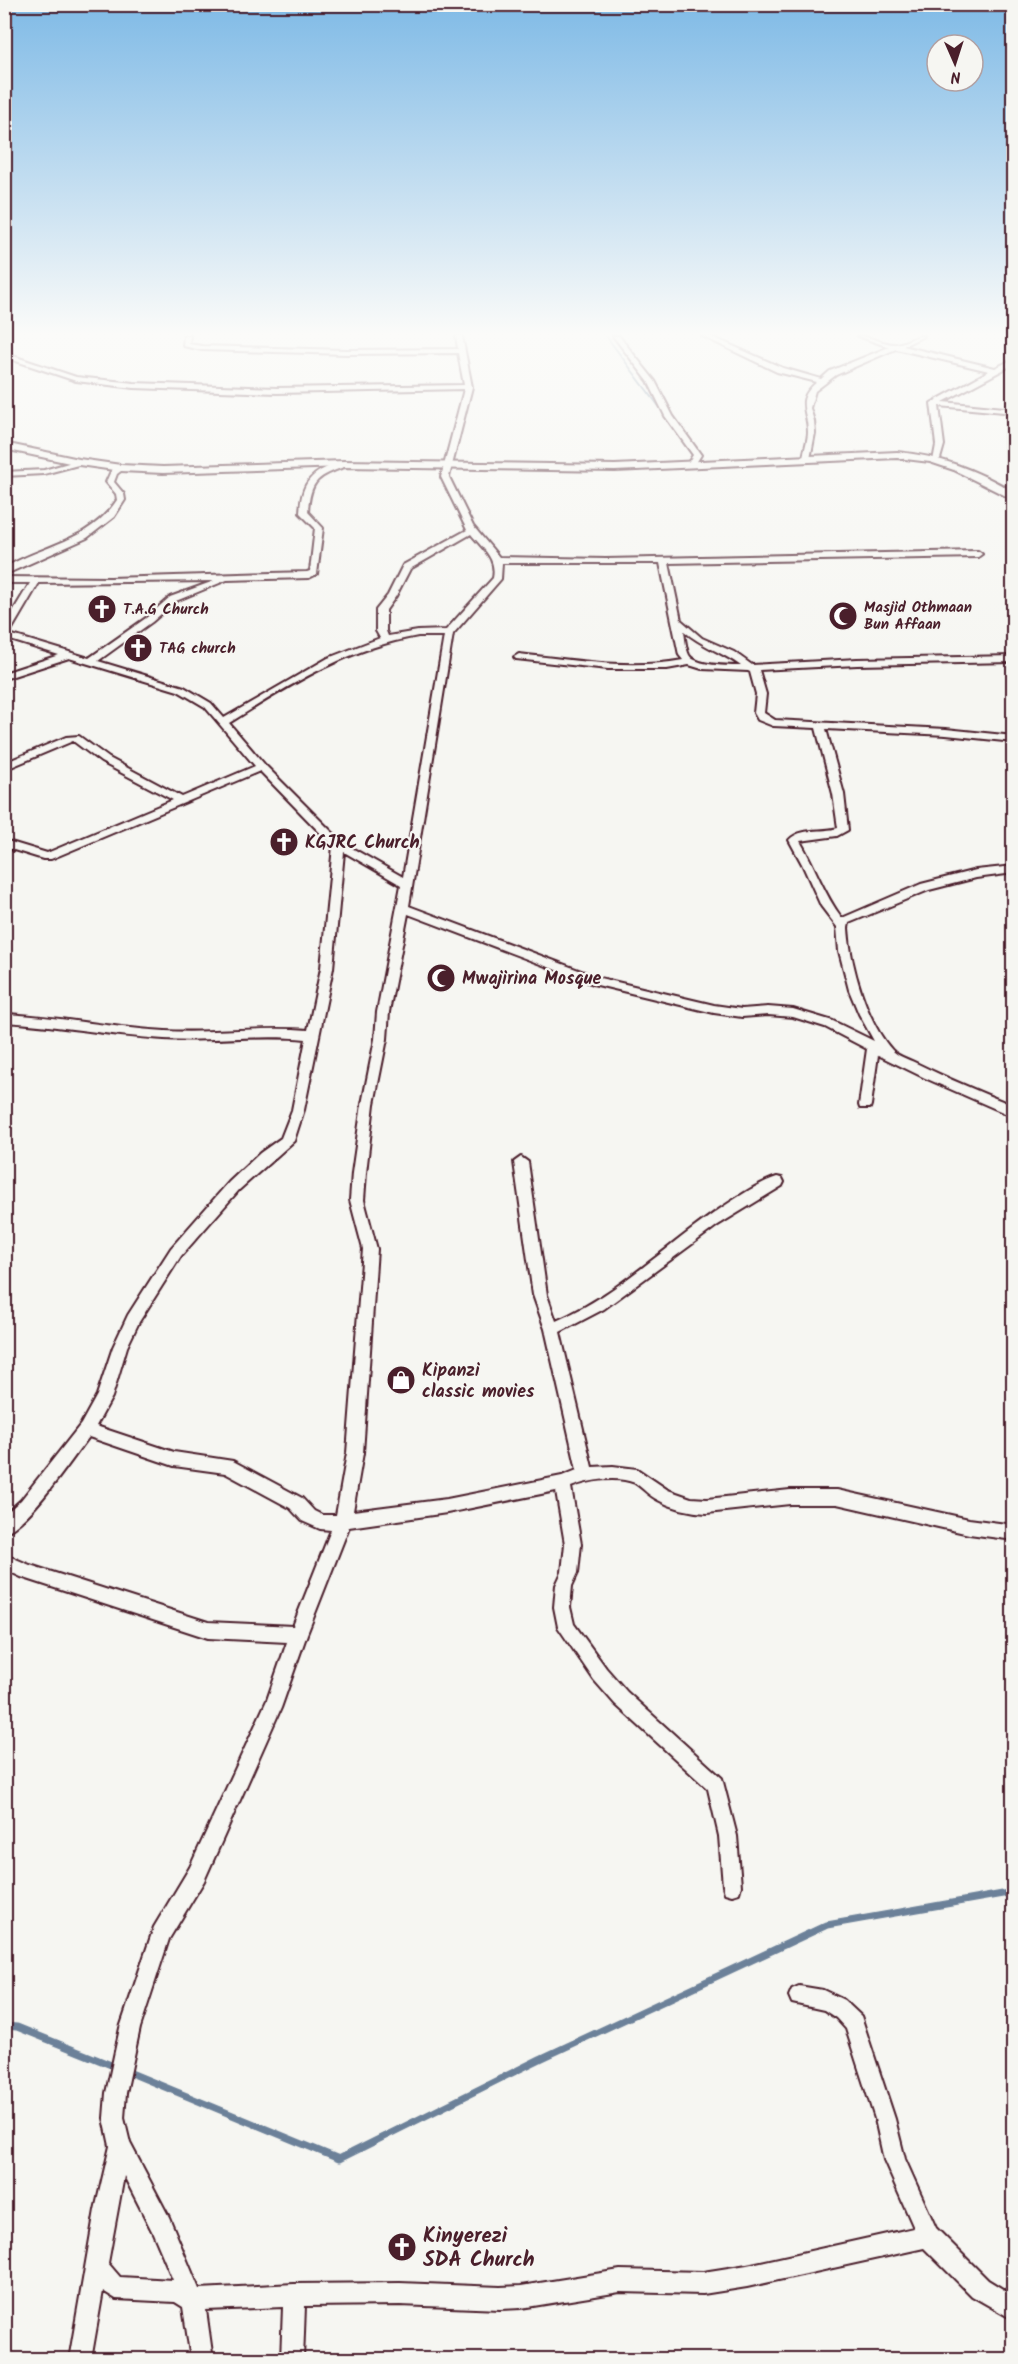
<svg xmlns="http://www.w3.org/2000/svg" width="1018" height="2364" viewBox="0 0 1018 2364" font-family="Kalam,sans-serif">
  <rect width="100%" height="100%" fill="#f6f6f2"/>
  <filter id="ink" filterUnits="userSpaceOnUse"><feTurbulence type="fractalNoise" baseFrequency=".0167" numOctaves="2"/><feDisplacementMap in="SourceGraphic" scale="12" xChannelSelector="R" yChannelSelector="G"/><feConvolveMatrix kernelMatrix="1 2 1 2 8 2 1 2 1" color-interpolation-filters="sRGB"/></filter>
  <g filter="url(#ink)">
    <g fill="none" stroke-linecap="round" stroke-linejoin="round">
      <path stroke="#6c8199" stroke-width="2" d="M606 336 664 413"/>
      <g stroke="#6c8199" stroke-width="7">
        <path d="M4 2026 17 2027 116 2067"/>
        <path d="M126 2071 339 2159 540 2059 827 1925 1014 1892"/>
      </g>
      <g stroke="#4a1f2b" stroke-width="4">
        <g id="minor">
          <path d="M184 336H190L189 344 202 346 347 350 458 349 456 336H462L472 387 449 477 473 526 499 557 606 559 978 551 982 554 978 557 669 563 681 620 702 638 734 652 752 665 857 659 1014 656V662L857 665 759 670 766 694 764 713 775 720 946 729 1014 736V742L946 735 826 729 844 794 848 830 837 836 800 841C815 866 824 895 842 918L921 884 976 870 1014 866V873L976 878 929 890 849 923 848 928C850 964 867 1023 892 1050 897 1056 908 1059 916 1063 948 1079 981 1092 1014 1106V1117L925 1078 878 1055 871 1105 870 1108H860L859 1105 867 1049 825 1027 793 1017 768 1015 742 1017 714 1013 593 984 408 914 389 1012 387 1039 374 1104 366 1173 364 1200 377 1249 363 1453 353 1511 447 1499 562 1476 577 1470 545 1329 533 1295 514 1162 521 1157 528 1162 547 1295 556 1321C616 1295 664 1248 717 1211 735 1199 756 1184 777 1177L782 1178 784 1182 782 1186 718 1225 604 1309 560 1332 592 1467 613 1466 637 1469 668 1490 691 1498 707 1499 790 1490H837L969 1519 1014 1525V1540L969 1534 837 1504H790L707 1513C690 1512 672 1508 658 1500 649 1496 643 1488 635 1483 617 1475 588 1480 571 1487L581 1544 578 1573 572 1586 570 1607 574 1624 606 1668 627 1692 722 1778 737 1836 741 1886 739 1893 732 1895 725 1893 723 1886 719 1836 708 1789 615 1704 594 1680 558 1627 554 1607 556 1585 562 1572 565 1544 556 1491 447 1513 349 1527 307 1634 281 1708 204 1881 169 1939 140 2028 126 2093 124 2118 130 2143 169 2217 199 2289 294 2284 400 2283 500 2287 521 2286 620 2270 703 2272 747 2265 914 2228 884 2160 875 2119 846 2029 836 2018 824 2010 792 2003 789 1996 792 1989 799 1986 823 1990 844 2000 861 2016 895 2119 905 2159 936 2228 988 2280 1014 2296V2320L972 2296 924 2248 747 2287 703 2294 620 2292 521 2308 500 2309 400 2305 305 2306 303 2360H281L283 2307 206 2310 213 2360H191L183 2307 175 2302 116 2299 103 2291 91 2360H69L95 2210 110 2146 104 2118 106 2093 120 2028 154 1927 190 1867 267 1700 287 1642 208 1638 21 1577 4 1569V1554L30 1565 208 1622 293 1626 331 1530 320 1529 302 1521 290 1508 225 1473 174 1466 89 1437C71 1460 30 1523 4 1533V1515L21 1500 81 1424 97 1395 113 1347 128 1315 171 1248 229 1182 260 1153 281 1138 292 1110 306 1039C259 1034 212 1042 164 1039 111 1036 58 1025 4 1022V1014C58 1016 111 1028 165 1031 213 1034 260 1026 308 1030L321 968 333 846 260 771 51 859H43L4 847V840L47 853 173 800 101 762 73 741 4 770V763L66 737 79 736 109 758 182 797 255 766 205 707 178 691 69 658 4 679V673L59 655 4 638V626L30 583H4V577L110 578 307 572 310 571 315 528 300 513C301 490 306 476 328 467 334 465 340 462 347 462V466C318 476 310 480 308 512L323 528 317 574 309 578 227 580 176 601 152 622 98 661 184 687 211 703 224 718 328 658 380 638 376 631V610L388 595 403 565 467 530 441 477 464 389 277 393 134 388 76 381 4 357V353L76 377 134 383 277 388 464 385 458 353 347 354 202 350 183 346ZM471 534C483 549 497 558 493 578L446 630 418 631 388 636 386 631V610L396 596 410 569ZM502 563H660L679 655 683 660C630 670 573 660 519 654L514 657 516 659 608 669H667L689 665 702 669 748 671 750 672 756 694 754 713 758 720 773 726 816 728 833 794 838 828C822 833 801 827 789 840L802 864 821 906 837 927 839 951 849 990 859 1014 874 1041 833 1021 793 1009 768 1007 742 1009 714 1005 600 978 409 906 452 640 453 634 501 579ZM214 581 170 597 146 618 89 658 9 634 39 583ZM684 631C701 646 722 652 741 666 729 666 695 666 689 655 686 649 685 639 684 631ZM418 636H444L403 877 343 843 265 765 229 723C290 685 345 649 418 636ZM344 852 401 885 377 1012 375 1039 362 1104 352 1173 350 1200 363 1249 347 1453 336 1515H322L314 1511 302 1498 233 1461 174 1452 96 1426 112 1397 127 1347 139 1322 181 1256 239 1190 294 1141 304 1110 333 968ZM124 2176 153 2233 173 2280 120 2277 108 2263Z"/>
          <path d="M613 336H619L655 381 673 416 701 455 694 466 687 464 693 455 665 416 648 381Z"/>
          <path d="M702 336H710L783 368 821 379 830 371 889 347 858 336C870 336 886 345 896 344 906 343 913 336 924 336L903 346 995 368 1014 359V364L943 402 1014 409V413L939 406 944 445 940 459 933 461 936 445 931 403 989 371 896 349 836 375 815 391 810 408 814 421 815 433 810 459 803 461C803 452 808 441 808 432 808 410 794 401 817 382L777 372Z"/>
          <path d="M79 460 83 462 82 464 44 474 4 476V472L44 470Z"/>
          <path d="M118 466 125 468 117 474 114 482 124 494 125 500 114 517 87 538 4 575V568C45 544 89 542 117 500L116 494 106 482 111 471Z"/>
        </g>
      </g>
      <g stroke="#4a1f2b" stroke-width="4">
        <path id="tertiary" d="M4 443 79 459 121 465 163 467 344 461 615 465 897 452C941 456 976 470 1014 492V500L954 470 930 462 897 458 615 471 344 467 163 473 121 471 79 465 4 449Z"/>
      </g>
      <use href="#minor" fill="#f6f6f2" fill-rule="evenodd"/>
      <use href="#tertiary" fill="#f6f6f2" fill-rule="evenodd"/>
    </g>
  </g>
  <linearGradient id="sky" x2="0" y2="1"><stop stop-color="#7fbae6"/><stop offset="0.5" stop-color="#fbfbf9"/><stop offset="1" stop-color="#fbfbf9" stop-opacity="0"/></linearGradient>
  <rect width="1018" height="667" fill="url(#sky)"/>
  <defs>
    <g id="church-disc" transform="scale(1.5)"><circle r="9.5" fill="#4a1f2b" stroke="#f6f6f2"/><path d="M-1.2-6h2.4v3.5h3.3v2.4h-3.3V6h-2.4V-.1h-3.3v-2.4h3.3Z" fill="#fff"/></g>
    <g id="mosque-disc" transform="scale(1.5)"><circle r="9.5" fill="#4a1f2b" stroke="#f6f6f2"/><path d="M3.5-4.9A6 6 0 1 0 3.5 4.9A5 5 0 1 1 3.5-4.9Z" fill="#fff"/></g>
    <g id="shop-disc" transform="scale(1.5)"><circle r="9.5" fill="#4a1f2b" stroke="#f6f6f2"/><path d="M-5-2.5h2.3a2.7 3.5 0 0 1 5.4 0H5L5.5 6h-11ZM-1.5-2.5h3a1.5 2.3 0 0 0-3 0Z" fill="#fff"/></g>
  </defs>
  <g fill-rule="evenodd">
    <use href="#church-disc" x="102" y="609"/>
    <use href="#mosque-disc" x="843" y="616"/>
    <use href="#church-disc" x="138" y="648"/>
    <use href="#church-disc" x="284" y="842"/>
    <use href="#mosque-disc" x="441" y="978"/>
    <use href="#shop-disc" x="401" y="1380"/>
    <use href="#church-disc" x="402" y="2247"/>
  </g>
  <g text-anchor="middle" stroke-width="4.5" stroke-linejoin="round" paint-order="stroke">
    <g font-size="15" font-weight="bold" fill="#4a1f2b" stroke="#f6f6f2" text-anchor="start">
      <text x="864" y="612">Masjid Othmaan<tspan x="864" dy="17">Bun Affaan</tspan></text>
      <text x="123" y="614">T.A.G Church</text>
      <text x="159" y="653">TAG church</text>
    </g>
    <g font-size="18" font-weight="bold" fill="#4a1f2b" stroke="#f6f6f2" text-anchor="start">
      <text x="305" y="848">KGJRC Church</text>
      <text x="462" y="984">Mwajirina Mosque</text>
      <text x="422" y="1376">Kipanzi<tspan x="422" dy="21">classic movies</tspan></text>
    </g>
    <g font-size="21" font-weight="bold" fill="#4a1f2b" stroke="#f6f6f2" text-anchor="start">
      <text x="423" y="2242">Kinyerezi<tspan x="423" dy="24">SDA Church</tspan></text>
    </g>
  </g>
  <rect width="1018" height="2364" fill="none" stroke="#f6f6f2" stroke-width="24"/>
  <rect x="12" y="12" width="994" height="2340" fill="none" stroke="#4a1f2b" stroke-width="2" filter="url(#ink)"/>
  <g transform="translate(955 63) rotate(177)"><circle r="28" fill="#f6f6f2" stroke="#b1a0a2" stroke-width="1.5"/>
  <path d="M0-4.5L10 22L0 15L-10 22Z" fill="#4a1f2b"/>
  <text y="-9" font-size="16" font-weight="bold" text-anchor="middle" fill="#4a1f2b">N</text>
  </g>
</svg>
